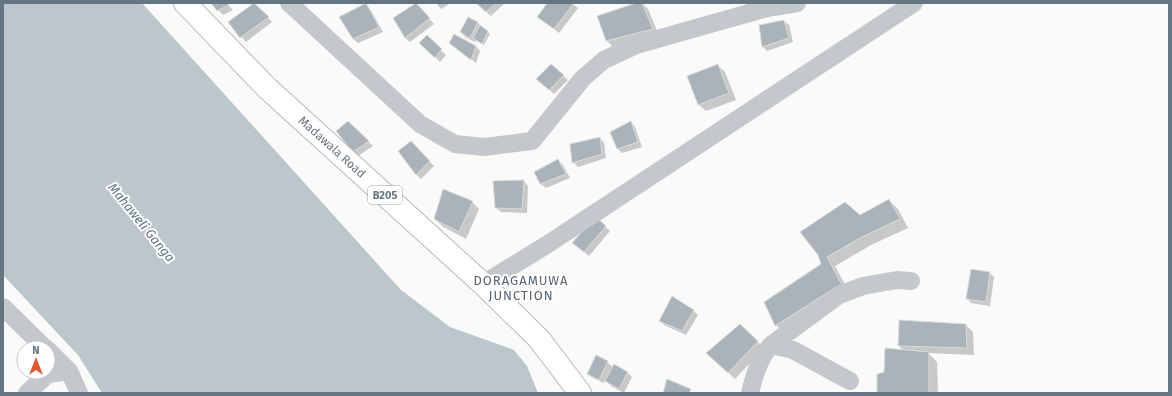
<svg xmlns="http://www.w3.org/2000/svg" width="1172" height="396" viewBox="0 0 1172 396" font-family="'Fira Sans',sans-serif">
  <rect width="100%" height="100%" fill="#fafaf8"/>
  <path fill="#bbc7cb" d="M3 3H142L401 290 450 327 514 350 527 366 538 393H102L78 355 3 275Z"/>
  <g fill="#0003">
    <path d="M212 3H226L233 10 223 15Z"/>
    <path d="M436 3H451L441 9Z"/>
    <path d="M476 3H505L491 16Z"/>
    <path d="M548 3H571L578 8 559 33 543 21Z"/>
    <path d="M639 3H642L648 9 659 36 614 48 607 41 598 17Z"/>
    <path d="M255 4 272 22 246 42 229 22Z"/>
    <path d="M366 4 370 9 383 32 358 43 353 39Z"/>
    <path d="M416 5 434 24 410 42 405 38Z"/>
    <path d="M468 18 478 23 490 34 484 45 476 40 475 42 465 37 461 32Z"/>
    <path d="M784 21 789 25 793 42 767 51 763 47 760 26Z"/>
    <path d="M427 37 446 55 440 62 421 43Z"/>
    <path d="M450 43 476 46 480 51 476 63Z"/>
    <path d="M551 65 568 80 554 94 542 83Z"/>
    <path d="M718 66 725 72 736 100 706 111 699 105Z"/>
    <path d="M348 122 373 146 358 156 353 151Z"/>
    <path d="M631 122 635 127 642 147 622 153 617 148Z"/>
    <path d="M600 138 604 143 606 158 578 167 573 162Z"/>
    <path d="M411 142 434 166 421 179 416 174Z"/>
    <path d="M558 160 563 165 570 178 546 188 541 184Z"/>
    <path d="M524 181 528 186 527 213 501 212 496 208Z"/>
    <path d="M889 200 898 209 908 228 871 245 835 266 850 294 785 334 776 325 822 264 845 204 860 216Z"/>
    <path d="M472 202 479 209 466 239 442 226 435 219Z"/>
    <path d="M595 218 610 231 589 256 578 247Z"/>
    <path d="M989 272 994 277 990 306 971 303 967 298Z"/>
    <path d="M673 297 694 311 698 315 686 335 664 325 660 320Z"/>
    <path d="M740 325 764 348 735 379 714 360Z"/>
    <path d="M966 325 973 332 974 355 928 353 937 362 938 393H878L885 373 904 351 899 346Z"/>
    <path d="M607 362 613 367 614 366 628 373 632 377 624 393 611 386 605 380 604 383 593 378 588 374Z"/>
  </g>
  <g fill="#aab3b9" stroke="#dcdcda">
    <path d="M211 3H227L229 5 217 11Z"/>
    <path d="M254 3 269 17 240 38 228 22Z"/>
    <path d="M366 3 379 27 353 39 339 17Z"/>
    <path d="M416 3 430 18 405 38 393 18Z"/>
    <path d="M476 3H496L486 12Z"/>
    <path d="M547 3H574L554 29 537 17Z"/>
    <path d="M636 3H642L653 29 606 41 597 16Z"/>
    <path d="M468 17 478 22 470 38 460 32Z"/>
    <path d="M784 20 789 38 762 47 759 25Z"/>
    <path d="M480 25 488 31 482 44 473 38Z"/>
    <path d="M454 34 476 46 471 60 449 43Z"/>
    <path d="M427 35 442 49 435 58 419 43Z"/>
    <path d="M551 64 564 75 549 90 536 79Z"/>
    <path d="M718 64 729 93 698 105 687 76Z"/>
    <path d="M348 121 369 141 353 152 336 131Z"/>
    <path d="M631 121 638 142 617 149 610 132Z"/>
    <path d="M600 137 602 154 572 163 570 144Z"/>
    <path d="M411 141 430 161 416 175 398 151Z"/>
    <path d="M558 159 566 174 540 184 534 172Z"/>
    <path d="M524 180 522 209 495 208 493 181Z"/>
    <path d="M443 189 473 201 459 232 434 219Z"/>
    <path d="M889 199 900 219 862 237 827 257 842 285 836 287 775 326 764 302 821 264 818 255 800 232 845 202 860 215Z"/>
    <path d="M595 216 606 226 584 252 572 243Z"/>
    <path d="M971 269 990 272 986 302 966 299Z"/>
    <path d="M672 296 694 310 682 331 659 321Z"/>
    <path d="M899 320 966 324 967 348 898 346Z"/>
    <path d="M740 324 758 341 728 373 706 353Z"/>
    <path d="M885 348 929 352V393H877V374L884 372Z"/>
    <path d="M596 355 608 361 599 380 587 374Z"/>
    <path d="M614 364 628 372 619 389 605 381Z"/>
    <path d="M667 379 691 389 689 393H663Z"/>
  </g>
  <g fill="none" stroke-linecap="round" stroke-linejoin="round">
    <g stroke="#b5babe" stroke-width="24">
      <path id="major" d="M185 3 267 88 483 284 539 339 580 393"/>
    </g>
    <g stroke="#c3c8cc" stroke-width="18">
      <path d="M289 3 420 124 455 144 484 147 532 141 583 78 604 60 636 45 767 8 797 3"/>
      <path d="M483 284 548 244 914 3"/>
      <path d="M3 307 45 348"/>
      <path d="M771 345 793 350 850 381"/>
      <path d="M48 350 69 371 79 393"/>
      <path d="M27 393 48 374 69 371"/>
      <path d="M750 393C754 376 759 359 771 345L839 295 863 286 897 280 911 281"/>
    </g>
    <use href="#major" stroke="#fff" stroke-width="22"/>
  </g>
  <g text-anchor="middle" stroke-width="4" stroke-linejoin="round" paint-order="stroke">
    <rect fill="#fff" stroke="#939fa8" stroke-width="1" x="368" y="186" width="34" height="18" rx="3"/>
    <g font-size="11" font-weight="bold" fill="#657683">
      <text x="385" y="199">B205</text>
    </g>
    <g font-size="12" fill="#657683" stroke="#fff">
      <text transform="translate(332 147) rotate(42)" y="4">Madawala Road</text>
    </g>
    <g font-size="13" font-style="italic" fill="#60757c" stroke="#fff">
      <text transform="translate(142 222) rotate(51)" y="5">Mahaweli Ganga</text>
    </g>
    <g font-size="13" letter-spacing="1" fill="#57646e" stroke="#fff">
      <text x="521" y="285">DORAGAMUWA<tspan x="521" dy="15">JUNCTION</tspan></text>
    </g>
  </g>
  <rect width="1172" height="396" fill="none" stroke="#657683" stroke-width="8"/>
  <g transform="translate(36 360)"><circle r="19" fill="#ffffff" stroke="#c1c8cd"/>
  <path d="M0-3L7 15L0 10L-7 15Z" fill="#e4572e"/>
  <text y="-6" font-size="11" font-weight="bold" text-anchor="middle" fill="#657683">N</text>
  </g>
</svg>
